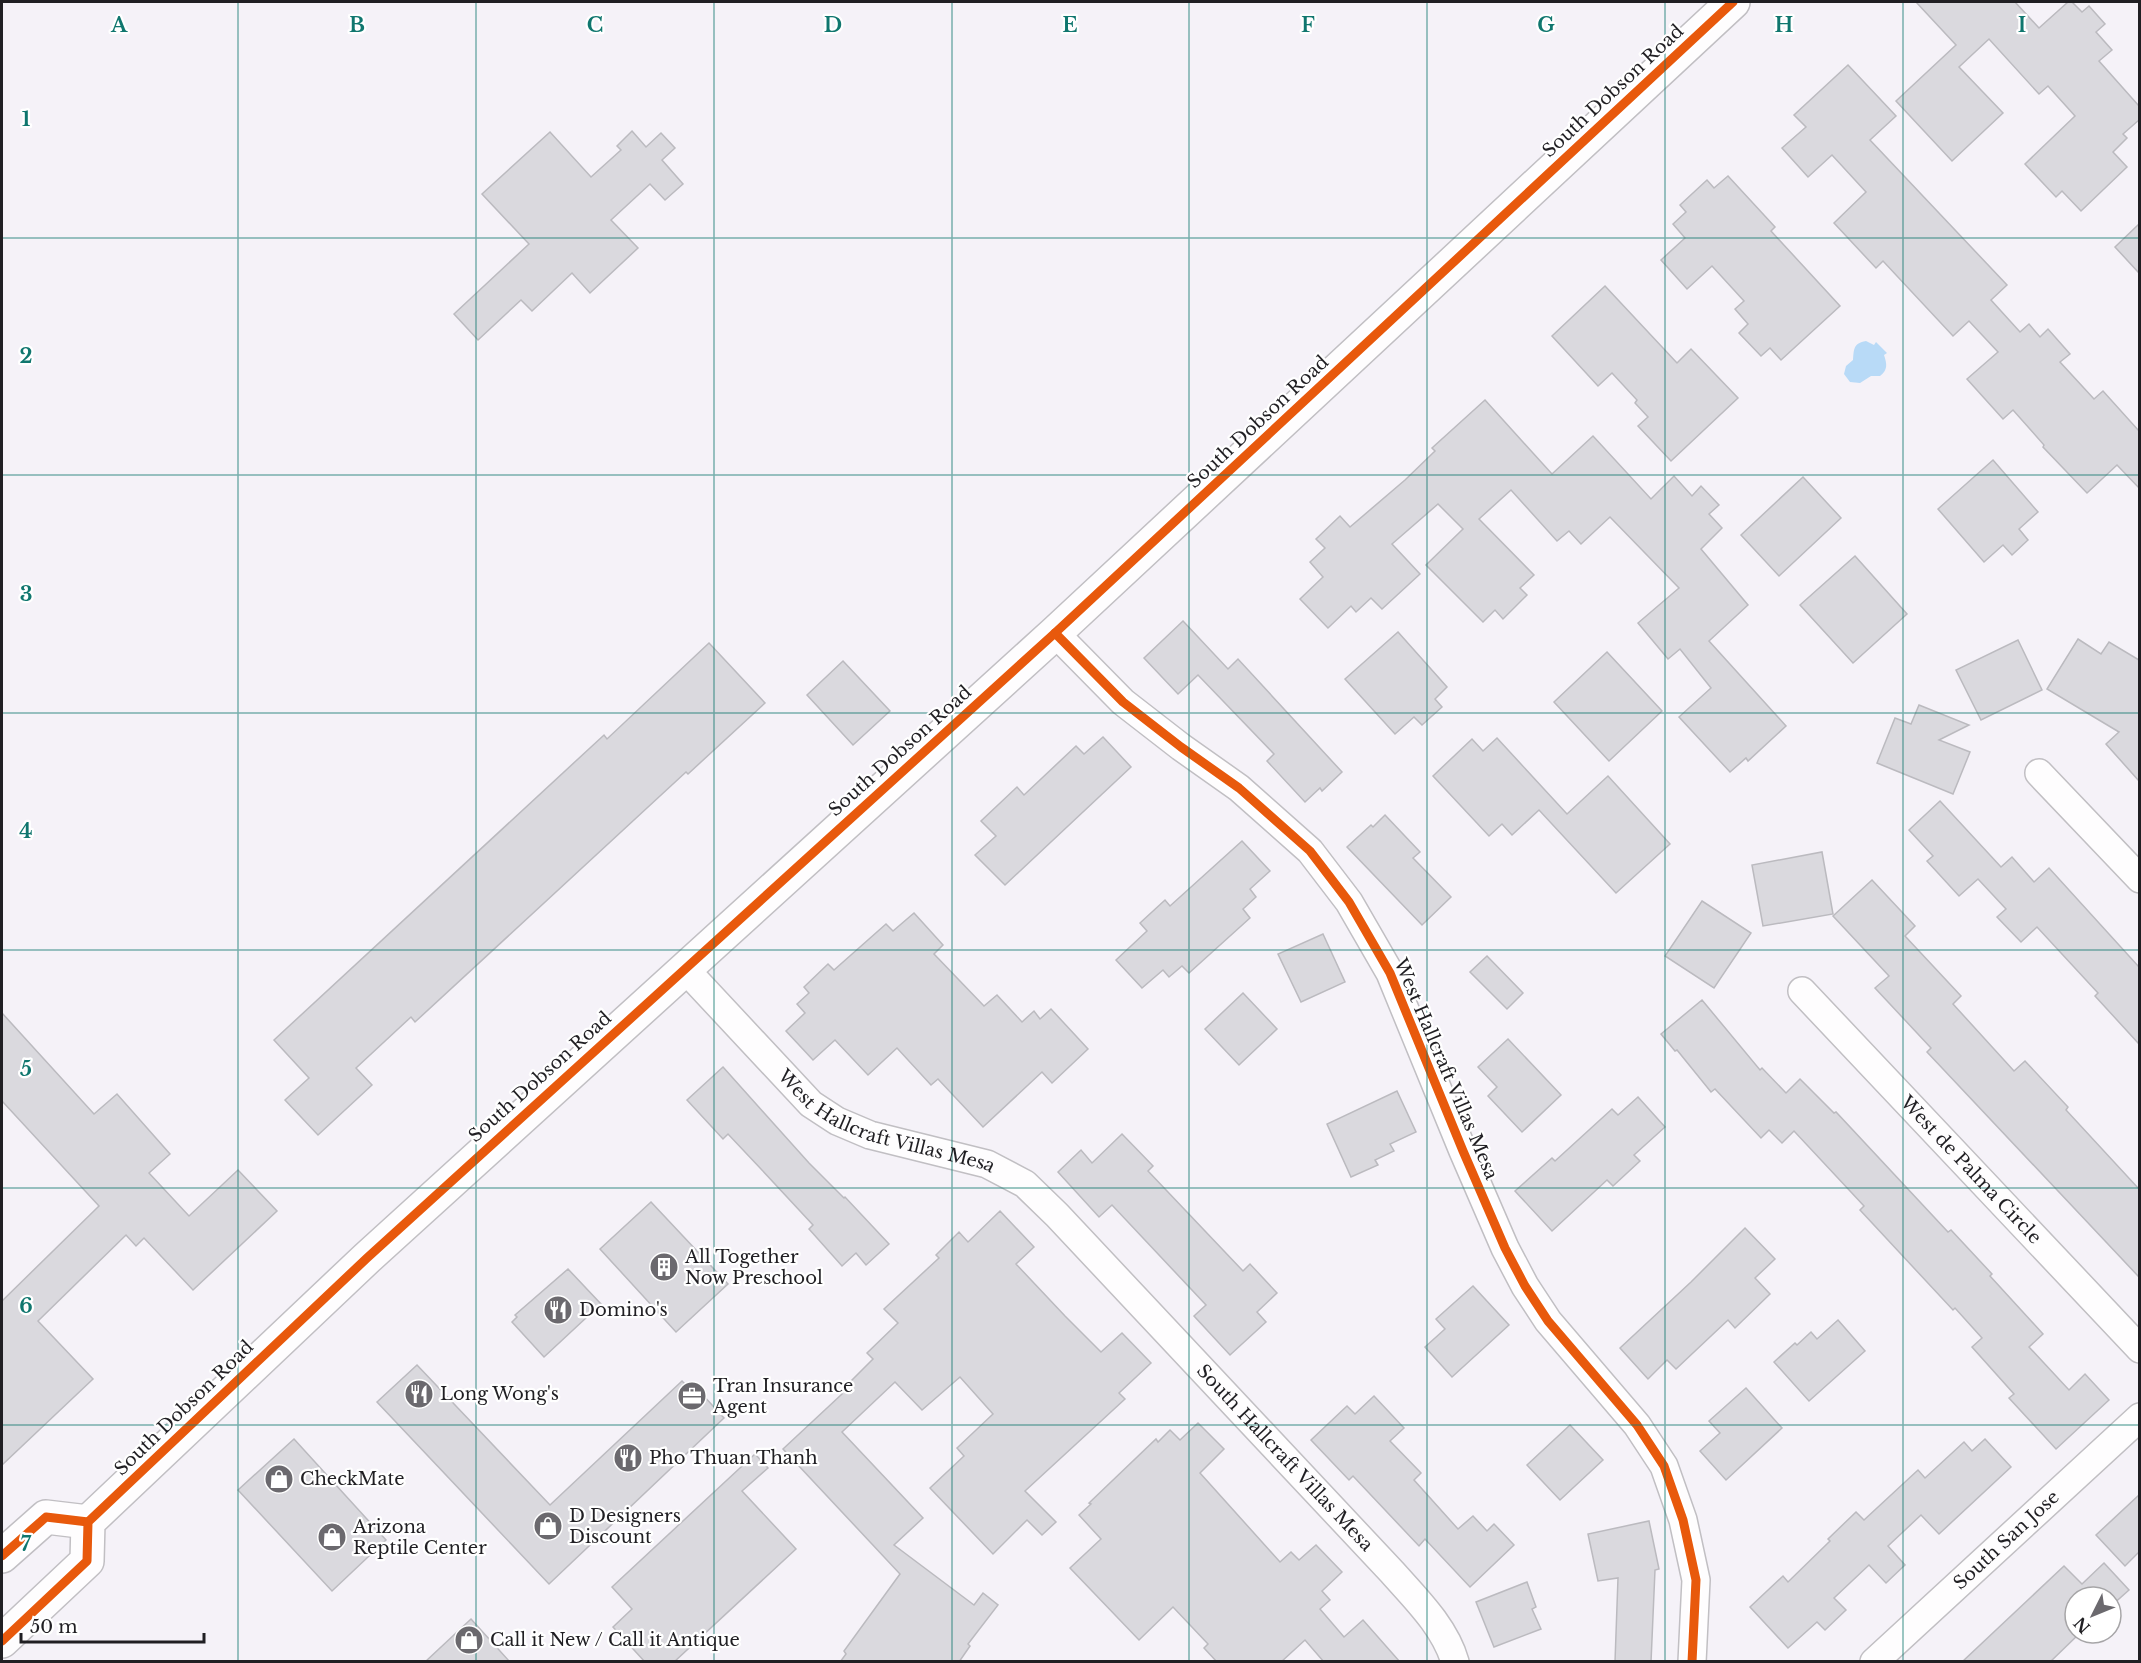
<svg xmlns="http://www.w3.org/2000/svg" width="2141" height="1663" viewBox="0 0 2141 1663" font-family="'Libre Baskerville',serif">
  <rect width="100%" height="100%" fill="#f5f2f8"/>
  <path fill="#b8daf7" d="M1866 341 1874 345 1876 342 1887 353 1884 355C1887 364 1888 370 1880 376H1871L1860 383 1850 382 1844 374 1846 366 1853 360C1854 350 1853 343 1866 341Z"/>
  <g fill="#dad9de" stroke="#bbbabf" stroke-width="1.5">
    <path d="M1916 2H2015L2039 28 2068 2H2072L2082 12 2089 6 2105 24 2096 32 2112 50 2099 61 2139 106V120L2123 134 2127 138 2113 152 2127 167 2081 211 2062 191 2056 197 2025 164 2075 116 2048 86 2039 94 1989 39 1959 67 2003 113 1952 161 1896 101 1956 45Z"/>
    <path d="M1848 65 1896 116 1870 140 2007 285 1991 300 2020 332 2029 324 2040 337 2048 329 2070 354 2060 362 2094 399 2103 391 2139 431V488L2117 465 2087 493 2043 447 2044 445 2013 410 2003 419 1967 379 1998 352 1969 321 1953 336 1883 261 1876 268 1834 223 1866 192 1832 155 1808 177 1782 148 1806 127 1794 115Z"/>
    <path d="M632 131 646 147 661 133 675 148 662 160 683 184 665 200 650 184 611 220 638 248 590 293 572 273 532 311 521 300 478 340 454 314 529 244 482 194 550 132 591 177 621 150 617 146Z"/>
    <path d="M1728 176 1775 227 1771 231 1840 306 1781 360 1770 348 1761 356 1739 333 1748 324 1735 309 1744 301 1712 266 1687 289 1661 260 1685 238 1673 224 1686 212 1680 205 1707 180 1714 188Z"/>
    <path d="M2139 224V273L2115 247Z"/>
    <path d="M1605 286 1677 363 1691 349 1738 398 1671 461 1638 426 1648 417 1635 403 1637 400 1612 373 1598 386 1552 336Z"/>
    <path d="M1485 400 1552 474 1593 436 1651 499 1674 476 1692 496 1701 486 1719 505 1709 514 1722 528 1701 549 1748 605 1709 641 1786 726 1748 761 1746 758 1730 772 1679 717 1711 688 1680 649 1668 659 1638 623 1679 588 1610 517 1581 544 1569 531 1557 541 1511 490 1479 519 1534 575 1520 588 1527 595 1503 619 1495 610 1483 622 1426 565 1463 529 1438 504 1392 544 1420 574 1382 609 1371 598 1356 612 1351 606 1328 628 1300 599 1323 577 1310 562 1325 548 1316 539 1340 516 1350 527 1405 480 1435 451 1432 448Z"/>
    <path d="M1993 460 2038 512 2019 529 2028 540 2012 555 2003 545 1984 562 1938 509Z"/>
    <path d="M1803 477 1841 518 1779 576 1741 535Z"/>
    <path d="M1855 556 1907 614 1853 663 1800 605Z"/>
    <path d="M1183 621 1228 669 1238 659 1342 772 1322 791 1320 788 1305 802 1267 761 1274 754 1198 675 1178 694 1144 658Z"/>
    <path d="M1398 632 1447 687 1435 699 1442 707 1422 725 1414 717 1395 734 1345 679Z"/>
    <path d="M2078 639 2101 654 2109 642 2139 660V781L2106 744 2119 732 2047 689Z"/>
    <path d="M2018 640 2042 690 1981 720 1956 670Z"/>
    <path d="M709 643 765 703 688 774 686 772 415 1022 411 1017 356 1068 372 1085 318 1135 285 1100 309 1078 274 1040 604 735 607 739Z"/>
    <path d="M1607 652 1662 711 1609 761 1554 702Z"/>
    <path d="M843 661 890 711 853 745 807 695Z"/>
    <path d="M1919 705 1969 725 1939 740 1970 752 1953 794 1877 763 1895 718 1911 724Z"/>
    <path d="M1103 737 1131 767 1005 885 975 855 996 836 981 821 1017 787 1024 795 1076 746 1084 754Z"/>
    <path d="M1497 738 1567 814 1608 776 1670 844 1616 893 1539 810 1512 835 1502 824 1489 836 1433 776 1472 739 1483 751Z"/>
    <path d="M1940 801 2001 867 2012 857 2034 882 2049 868 2139 967V1044L2095 996 2098 993 2037 927 2021 942 1997 917 2006 909 1978 879 1959 896 1927 861 1933 856 1909 830Z"/>
    <path d="M1385 815 1420 852 1413 858 1451 897 1422 925 1347 847 1371 825 1373 827Z"/>
    <path d="M1242 841 1270 871 1250 889 1256 897 1243 909 1250 918 1189 973 1182 966 1169 977 1163 970 1142 988 1116 960 1147 931 1140 923 1165 900 1170 906Z"/>
    <path d="M1822 852 1833 914 1763 926 1752 865Z"/>
    <path d="M1872 880 1915 926 1905 936 1961 996 1953 1004 2014 1071 2025 1061 2068 1107 2066 1110 2139 1189V1277L1927 1052 1931 1048 1875 988 1889 976 1833 916Z"/>
    <path d="M1702 901 1751 933 1714 988 1665 956Z"/>
    <path d="M914 913 943 945 934 954 984 1006 997 995 1022 1022 1034 1011 1040 1019 1051 1009 1088 1049 1052 1083 1042 1072 983 1127 938 1079 931 1085 897 1048 868 1075 835 1040 813 1060 786 1031 805 1013 797 1004 809 993 804 987 828 964 834 970 886 924 893 931Z"/>
    <path d="M1323 934 1345 982 1301 1002 1278 954Z"/>
    <path d="M1487 956 1523 993 1507 1009 1470 972Z"/>
    <path d="M1243 993 1277 1029 1239 1065 1205 1029Z"/>
    <path d="M1702 1000 1760 1070 1762 1068 1786 1093 1800 1079 1834 1113 1836 1112 1948 1232 1951 1230 1992 1274 1990 1276 2043 1334 2029 1347 2069 1390 2085 1374 2109 1400 2056 1449 2009 1398 2014 1394 1972 1347 1982 1338 1955 1308 1953 1310 1860 1210 1864 1206 1794 1131 1782 1143 1769 1130 1761 1138 1715 1089 1711 1092 1677 1050 1675 1051 1661 1034Z"/>
    <path d="M2 1013 94 1114 117 1094 170 1154 149 1173 189 1216 238 1170 277 1211 193 1290 144 1238 136 1246 126 1235 38 1321 93 1379 2 1465V1301L99 1206 2 1101Z"/>
    <path d="M1508 1039 1561 1095 1522 1132 1488 1096 1497 1087 1478 1067Z"/>
    <path d="M723 1067 809 1163 844 1198 845 1197 889 1244 866 1265 856 1253 842 1266 809 1229 813 1225 761 1169 728 1134 723 1139 687 1100Z"/>
    <path d="M1397 1091 1416 1132 1390 1144 1394 1151 1375 1160 1378 1165 1351 1177 1327 1124Z"/>
    <path d="M1638 1097 1665 1127 1634 1155 1640 1161 1613 1186 1607 1180 1552 1231 1515 1191 1552 1158 1555 1161 1612 1109 1618 1115Z"/>
    <path d="M1122 1134 1153 1166 1148 1171 1243 1271 1250 1264 1277 1293 1257 1312 1266 1322 1230 1355 1194 1316 1206 1305 1112 1205 1099 1217 1058 1172 1081 1150 1092 1163Z"/>
    <path d="M651 1202 728 1284 676 1332 600 1249Z"/>
    <path d="M1000 1211 1034 1247 1016 1264 1065 1316 1101 1352 1122 1333 1151 1363 1119 1393 1125 1399 1025 1491 1056 1522 1042 1535 1027 1520 993 1554 930 1488 964 1456 957 1448 993 1414 960 1377 922 1410 895 1382 842 1432 923 1518 894 1545 974 1605 983 1593 998 1605 968 1644 970 1646 959 1662H840L846 1654 844 1651 900 1574 783 1449 842 1394 840 1392 873 1359 867 1353 898 1323 884 1309 939 1258 936 1255 959 1232 968 1242Z"/>
    <path d="M1745 1228 1775 1259 1755 1278 1770 1294 1735 1328 1728 1320 1676 1369 1667 1360 1648 1379 1620 1348 1691 1282Z"/>
    <path d="M568 1269 601 1304 544 1357 512 1322 517 1317 515 1315Z"/>
    <path d="M1473 1286 1509 1325 1452 1377 1425 1347 1445 1329 1436 1319Z"/>
    <path d="M1838 1320 1865 1351 1809 1401 1774 1362 1795 1343 1797 1345 1811 1332 1817 1339Z"/>
    <path d="M417 1365 550 1505 682 1381 687 1386 691 1382 724 1418 549 1584 377 1402Z"/>
    <path d="M1746 1388 1782 1428 1726 1480 1700 1451 1720 1433 1709 1421Z"/>
    <path d="M1374 1396 1404 1428 1390 1441 1421 1473 1414 1480 1458 1529 1473 1516 1487 1531 1494 1524 1514 1545 1470 1587 1425 1539 1419 1546 1353 1476 1349 1480 1311 1440 1347 1406 1355 1414Z"/>
    <path d="M1198 1423 1224 1449 1200 1473 1280 1562 1291 1552 1299 1560 1316 1545 1342 1572 1322 1591 1330 1600 1320 1609 1344 1637 1363 1620 1400 1662H1324L1305 1640 1281 1662H1217L1204 1648 1208 1644 1173 1607 1139 1640 1070 1568 1101 1539 1079 1515 1091 1504 1089 1503 1156 1439 1158 1442 1170 1430 1180 1440Z"/>
    <path d="M1570 1425 1603 1460 1560 1500 1527 1465Z"/>
    <path d="M294 1439 386 1540 332 1591 238 1490Z"/>
    <path d="M1985 1439 2011 1467 1939 1534 1921 1515 1888 1546 1905 1565 1886 1583 1869 1565 1834 1598 1846 1610 1825 1630 1817 1622 1788 1648 1750 1607 1783 1576 1788 1582 1830 1541 1828 1539 1856 1512 1864 1520 1918 1470 1925 1478 1964 1442 1972 1451Z"/>
    <path d="M755 1454 768 1468 742 1491 796 1549 674 1662H645L613 1627 632 1609 612 1587Z"/>
    <path d="M2139 1495V1552L2125 1566 2096 1535Z"/>
    <path d="M1649 1521 1659 1569 1655 1570 1651 1662H1615L1618 1578 1598 1581 1588 1534Z"/>
    <path d="M2104 1563 2129 1590 2111 1606V1597H2075V1633H2080L2050 1662H1962L2064 1566 2082 1584Z"/>
    <path d="M1527 1582 1536 1607 1532 1609 1541 1629 1494 1647 1476 1602Z"/>
    <path d="M471 1619 510 1662H425Z"/>
  </g>
  <g fill="none" stroke-linecap="round" stroke-linejoin="round">
    <g stroke="#c1bfc3" stroke-width="30">
      <g id="minor">
        <path d="M1055 633 1123 702 1181 747 1239 788 1310 851 1349 902 1390 973 1463 1151 1505 1248 1525 1286 1548 1321 1637 1425 1664 1466 1683 1520 1696 1580 1692 1662"/>
        <path d="M2039 773 2140 879"/>
        <path id="s1" d="M684 968 811 1104 837 1121 870 1135 987 1164 1025 1184 1057 1215 1392 1572C1416 1599 1445 1627 1455 1662"/>
        <path id="s2" d="M1802 991 2140 1349"/>
        <path id="s3" d="M1874 1662 2140 1417"/>
      </g>
    </g>
    <g stroke="#c1bfc3" stroke-width="36">
      <g id="secondary">
        <path d="M2 1556 46 1517 88 1522"/>
        <path d="M2 1641 87 1561 88 1522 367 1258 1055 633 1733 2"/>
      </g>
    </g>
    <use href="#minor" stroke="#fefdfe" stroke-width="27"/>
    <use href="#secondary" stroke="#fefdfe" stroke-width="33"/>
    <g stroke="#fff" stroke-width="13">
      <g id="cycleway">
        <path d="M1055 633 1123 702 1181 747 1239 788 1310 851 1349 902 1390 973 1463 1151 1505 1248 1525 1286 1548 1321 1637 1425 1664 1466 1683 1520 1696 1580 1692 1662"/>
        <path d="M2 1556 46 1517 88 1522"/>
        <path d="M2 1641 87 1561 88 1522 367 1258 1055 633 1733 2"/>
      </g>
    </g>
    <use href="#cycleway" stroke="#e8590c" stroke-width="9"/>
  </g>
  <path fill="none" stroke="#0f766e" stroke-width="1.5" stroke-opacity="0.55" d="M238 2V1662M476 2V1662M714 2V1662M952 2V1662M1189 2V1662M1427 2V1662M1665 2V1662M1903 2V1662M2 238H2140M2 475H2140M2 713H2140M2 950H2140M2 1188H2140M2 1425H2140"/>
  <defs>
    <g id="building-disc" transform="scale(1.5)"><circle r="9.5" fill="#6b696e" stroke="#fff"/><path d="M-4-6H4V6H1V3H-1V6H-4ZM-2.5-4.3h1.7v1.8h-1.7ZM.8-4.3h1.7v1.8H.8ZM-2.5-1h1.7V.8h-1.7ZM.8-1h1.7V.8H.8Z" fill="#fff"/></g>
    <g id="restaurant-disc" transform="scale(1.5)"><circle r="9.5" fill="#6b696e" stroke="#fff"/><path d="M-5-6h1v4h1v-4h1v4h1v-4h1v5L-1.5 .5V6h-2V.5L-5-1ZM5-6V6H3V1.5H1.5Q1.5-4 5-6Z" fill="#fff"/></g>
    <g id="office-disc" transform="scale(1.5)"><circle r="9.5" fill="#6b696e" stroke="#fff"/><path d="M-6-3h4V-5.5h4V-3h4V5H-6ZM-1-4.5V-3h2v-1.5ZM-6 0V1H6V0Z" fill="#fff"/></g>
    <g id="shop-disc" transform="scale(1.5)"><circle r="9.5" fill="#6b696e" stroke="#fff"/><path d="M-5-2.5h2.3a2.7 3.5 0 0 1 5.4 0H5L5.5 6h-11ZM-1.5-2.5h3a1.5 2.3 0 0 0-3 0Z" fill="#fff"/></g>
  </defs>
  <g fill-rule="evenodd">
    <use href="#building-disc" x="664" y="1267"/>
    <use href="#restaurant-disc" x="558" y="1310"/>
    <use href="#restaurant-disc" x="419" y="1394"/>
    <use href="#office-disc" x="692" y="1396"/>
    <use href="#restaurant-disc" x="628" y="1458"/>
    <use href="#shop-disc" x="279" y="1479"/>
    <use href="#shop-disc" x="548" y="1526"/>
    <use href="#shop-disc" x="332" y="1537"/>
    <use href="#shop-disc" x="469" y="1640"/>
  </g>
  <g text-anchor="middle" stroke-width="4.5" stroke-linejoin="round" paint-order="stroke">
    <g font-size="18" fill="#201f23" stroke="#fff">
      <text transform="translate(1613 91) rotate(-43)" y="6">South Dobson Road</text>
      <text transform="translate(1258 422) rotate(-43)" y="6">South Dobson Road</text>
      <text transform="translate(900 751) rotate(-42)" y="6">South Dobson Road</text>
      <text transform="translate(1446 1069) rotate(67)" y="6">West Hallcraft Villas Mesa</text>
      <text transform="translate(540 1077) rotate(-42)" y="6">South Dobson Road</text>
      <text dy="6" stroke="none"><textPath href="#s1" startOffset="262">West Hallcraft Villas Mesa</textPath></text>
      <text dy="6" stroke="none"><textPath href="#s2" startOffset="246">West de Palma Circle</textPath></text>
      <text transform="translate(184 1408) rotate(-44)" y="6">South Dobson Road</text>
      <text dy="6" stroke="none"><textPath href="#s1" startOffset="794">South Hallcraft Villas Mesa</textPath></text>
      <text dy="6" stroke="none"><textPath href="#s3" startOffset="180">South San Jose</textPath></text>
    </g>
    <g font-size="18" fill="#201f23" stroke="#fff" text-anchor="start">
      <text x="685" y="1263">All Together<tspan x="685" dy="21">Now Preschool</tspan></text>
      <text x="579" y="1316">Domino's</text>
      <text x="713" y="1392">Tran Insurance<tspan x="713" dy="21">Agent</tspan></text>
      <text x="440" y="1400">Long Wong's</text>
      <text x="649" y="1464">Pho Thuan Thanh</text>
      <text x="300" y="1485">CheckMate</text>
      <text x="569" y="1522">D Designers<tspan x="569" dy="21">Discount</tspan></text>
      <text x="353" y="1533">Arizona<tspan x="353" dy="21">Reptile Center</tspan></text>
      <text x="490" y="1646">Call it New / Call it Antique</text>
    </g>
  </g>
  <g font-size="20" text-anchor="middle" font-weight="bold" fill="#0f766e" stroke="#fff" stroke-width="4.5" stroke-linejoin="round" paint-order="stroke">
    <text x="119" y="32">A</text>
    <text x="357" y="32">B</text>
    <text x="595" y="32">C</text>
    <text x="833" y="32">D</text>
    <text x="1070" y="32">E</text>
    <text x="1308" y="32">F</text>
    <text x="1546" y="32">G</text>
    <text x="1784" y="32">H</text>
    <text x="2022" y="32">I</text>
    <text x="26" y="126">1</text>
    <text x="26" y="363">2</text>
    <text x="26" y="601">3</text>
    <text x="26" y="838">4</text>
    <text x="26" y="1076">5</text>
    <text x="26" y="1313">6</text>
    <text x="26" y="1551">7</text>
  </g>
  <rect width="2141" height="1663" fill="none" stroke="#201f23" stroke-width="6"/>
  <g transform="translate(2093 1615) rotate(227)"><circle r="28" fill="#ffffff" stroke="#a6a5a7" stroke-width="1.5"/>
  <path d="M0-4.5L10 22L0 15L-10 22Z" fill="#6b696e"/>
  <text y="-9" font-size="16" font-weight="bold" text-anchor="middle" fill="#201f23">N</text>
  </g>
  <path d="M21 1633v9h183v-9" fill="none" stroke="#201f23" stroke-width="3"/>
  <text x="30" y="1633" font-size="18" fill="#201f23" stroke="#ffffff" stroke-width="4.5" paint-order="stroke">50 m</text>
</svg>
